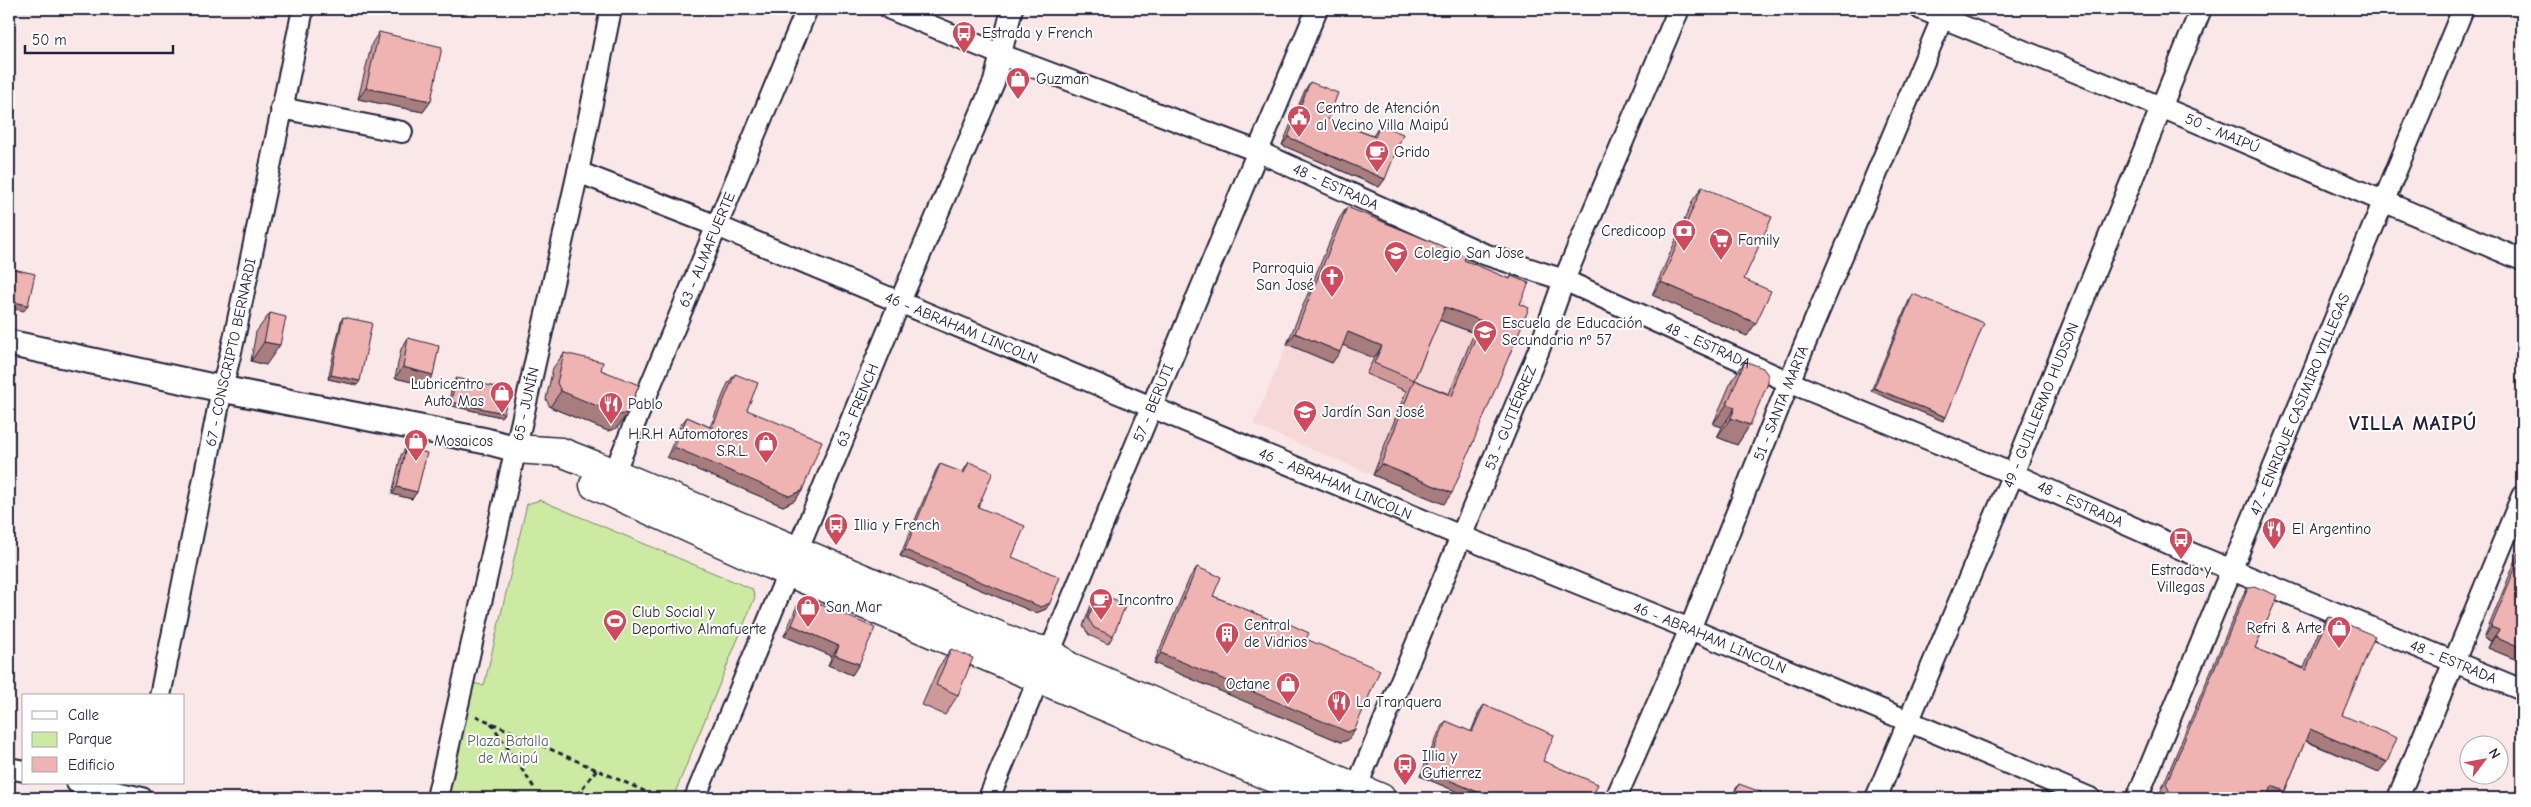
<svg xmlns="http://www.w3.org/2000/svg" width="2531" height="807" viewBox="0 0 2531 807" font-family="'Comic Neue',sans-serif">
  <rect width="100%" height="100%" fill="#fae8e8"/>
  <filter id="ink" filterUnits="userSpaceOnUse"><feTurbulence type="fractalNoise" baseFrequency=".02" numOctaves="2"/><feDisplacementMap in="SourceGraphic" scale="10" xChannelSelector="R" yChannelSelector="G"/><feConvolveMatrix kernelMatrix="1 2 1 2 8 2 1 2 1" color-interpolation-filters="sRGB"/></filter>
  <g filter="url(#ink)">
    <path fill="#f7d8d8" d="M1383 237 1523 295 1527 305 1445 501 1440 503 1253 425 1287 344 1332 363Z"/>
    <path fill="#cceaa1" stroke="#77866e" d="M540 500 752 589 755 597 673 798H447L474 683 484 686 527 504Z"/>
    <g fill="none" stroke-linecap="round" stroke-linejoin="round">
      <g stroke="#22223b" stroke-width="24">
        <g id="minor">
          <path id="s1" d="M890 9 1002 55 1257 151 1484 254 1564 280 1789 382 2013 474 2186 551 2522 690"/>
          <path id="s2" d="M1921 9 2161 107 2522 260"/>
          <path d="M281 108 402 132"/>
          <path id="s3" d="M578 172 717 226 1461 536 1690 629 2090 798"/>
          <path id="s4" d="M609 485 807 9"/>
          <path id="s5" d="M160 696 222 389 234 339 303 9"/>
          <path d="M9 768 24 771"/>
          <path d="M77 783 142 798"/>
          <path id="s6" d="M437 798 578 172 611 9"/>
          <path id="s7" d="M695 798 899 304 994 82 1012 9"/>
          <path id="s8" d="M989 798 1317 9"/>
          <path id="s9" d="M1352 798 1540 347 1564 280 1679 9"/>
          <path id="s10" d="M1616 798 1690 629 1789 382 1946 9"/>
          <path id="s11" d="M1876 798 2013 474 2201 9"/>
          <path id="s12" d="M2137 798 2463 9"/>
          <path d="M2398 798 2522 496"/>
        </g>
      </g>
      <g stroke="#22223b" stroke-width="29">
        <path id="tertiary" d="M9 343 222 389 486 441 516 449"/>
      </g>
      <g stroke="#22223b" stroke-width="31">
        <g id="secondary">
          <path d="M516 449 561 452 614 473 1025 647 1049 651 1068 666 1381 798"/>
          <path d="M594 485 757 559 1320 798"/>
        </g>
      </g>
      <g stroke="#22223b" stroke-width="3" stroke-dasharray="5 4" stroke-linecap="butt">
        <path d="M476 716 660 798"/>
        <path d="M491 723 535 789"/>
        <path d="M577 795 597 769"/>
      </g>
      <use href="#minor" stroke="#fff" stroke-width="20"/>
      <use href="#tertiary" stroke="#fff" stroke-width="25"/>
      <use href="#secondary" stroke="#fff" stroke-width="28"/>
    </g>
    <g fill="#ce9a99" stroke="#22223b" fill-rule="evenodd">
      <path d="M379 32 431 101 423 112 358 99 372 43Z"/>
      <path d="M1310 82 1328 119 1373 136 1380 125 1385 179 1379 187 1282 145 1305 90Z"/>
      <path d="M1702 187 1744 279 1747 336 1652 295 1693 200Z"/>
      <path d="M1347 207 1464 260 1509 279 1511 276 1520 304 1444 504 1373 475 1406 391 1366 374 1374 358 1343 345 1332 363 1287 344 1339 219ZM1439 320 1474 333 1449 394 1414 380Z"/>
      <path d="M1913 294 1946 417 1943 421 1871 391 1910 298Z"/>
      <path d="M270 313 266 365 251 361 256 332Z"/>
      <path d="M343 317 357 385 328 379 341 321Z"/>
      <path d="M408 338 433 375 425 385 395 378 401 349Z"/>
      <path d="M564 353 601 370 628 413 617 428 608 431 550 407 546 399 553 368Z"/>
      <path d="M1745 361 1750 425 1737 445 1717 437 1722 427 1713 424 1732 380Z"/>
      <path d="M735 374 747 410 802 491 795 500 783 506 667 457 680 426 687 417 710 427 728 383Z"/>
      <path d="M456 378 504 413 501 417 448 405 453 382Z"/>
      <path d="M406 447 417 492 412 499 392 494 401 455Z"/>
      <path d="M969 462 978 507 1012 557 1046 609 1036 613 900 556 936 470 940 464 962 473Z"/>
      <path d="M2522 545V662L2488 648 2491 641 2484 638Z"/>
      <path d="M1197 567 1213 596 1283 625 1285 622 1306 639 1355 729 1348 740 1341 742 1154 663 1190 577Z"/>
      <path d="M2248 588 2255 648 2304 668 2321 626 2328 616 2342 715 2379 772 2305 741 2285 791 2280 798H2270L2267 797V798H2161L2159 795 2241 599Z"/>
      <path d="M1098 593 1113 636 1108 644 1089 635 1083 626 1093 600Z"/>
      <path d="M803 597 859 664 852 675 828 665 832 656 784 636 796 608Z"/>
      <path d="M951 649 958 695 945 715 922 705 938 668Z"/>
      <path d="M1484 705 1543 761 1592 798H1472L1420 776 1441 727 1446 721 1471 732 1479 712Z"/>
      <path d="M1739 784 1759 798H1731L1735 790Z"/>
    </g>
    <g fill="#a77d7d" stroke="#22223b">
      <path d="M366 88 431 101 423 112 358 99Z"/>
      <path d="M1288 137 1385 179 1379 187 1282 145Z"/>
      <path d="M1661 282 1756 323 1747 336 1652 295Z"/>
      <path d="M9 301 28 305 24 311 9 308Z"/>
      <path d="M1445 307 1482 321 1474 333 1437 319Z"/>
      <path d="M1348 332 1382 346 1374 358 1340 344Z"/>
      <path d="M1295 333 1340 352 1332 363 1287 344Z"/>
      <path d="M264 342 280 345 266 365 251 361Z"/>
      <path d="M403 367 433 375 425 385 395 378Z"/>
      <path d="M331 375 360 381 357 385 328 379Z"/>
      <path d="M1874 388 1946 417 1943 421 1871 391Z"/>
      <path d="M561 391 628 413 617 428 608 431 550 407Z"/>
      <path d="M451 402 504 413 501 417 448 405Z"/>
      <path d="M1727 404 1735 408 1722 427 1713 424Z"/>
      <path d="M1731 418 1750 425 1737 445 1717 437Z"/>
      <path d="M674 447 802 491 795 500 783 506 667 457Z"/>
      <path d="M1381 464 1452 493 1444 504 1373 475Z"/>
      <path d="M397 487 417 492 412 499 392 494Z"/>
      <path d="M905 550 1050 603 1046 609 1036 613 900 556Z"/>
      <path d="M792 625 839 646 832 656 784 636Z"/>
      <path d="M2491 627 2499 630 2491 641 2484 638Z"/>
      <path d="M2495 636 2522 648V662L2488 648Z"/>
      <path d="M1161 653 1355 729 1348 740 1341 742 1154 663Z"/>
      <path d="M835 655 859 664 852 675 828 665Z"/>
      <path d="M2310 729 2387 762 2379 772 2302 739Z"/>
      <path d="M1425 770 1492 798H1472L1420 776Z"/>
      <path d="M2272 786 2285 791 2280 798H2270L2265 796Z"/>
      <path d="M2170 793 2184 798H2166Z"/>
    </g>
    <g fill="#efb3b2" stroke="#22223b" fill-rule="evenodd">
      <path d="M379 32 442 47 431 101 366 88Z"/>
      <path d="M1310 82 1338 93 1328 119 1375 137 1380 125 1403 134 1385 179 1288 137Z"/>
      <path d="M1702 187 1772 217 1744 279 1771 291 1756 323 1661 282Z"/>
      <path d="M1347 207 1466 256 1464 260 1510 279 1511 276 1529 283 1520 304 1529 308 1452 493 1381 464 1414 380 1374 363 1382 346 1348 332 1340 352 1295 333ZM1445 307 1482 321 1452 396 1414 380Z"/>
      <path d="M9 268 35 274 28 305 9 301Z"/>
      <path d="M1913 294 1984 323 1946 417 1874 388Z"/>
      <path d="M270 313 286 317 280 345 264 342Z"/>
      <path d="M343 317 372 323 360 381 331 375Z"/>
      <path d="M408 338 439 346 433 375 403 367Z"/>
      <path d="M564 353 603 362 601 370 639 385 628 413 619 415 561 391 557 383Z"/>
      <path d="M1745 361 1763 368 1768 375V383L1750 425 1731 418 1735 408 1727 404Z"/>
      <path d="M735 374 758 383 747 410 822 441 802 491 789 496 674 447 687 417 712 428Z"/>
      <path d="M456 378 509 390 504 413 451 402Z"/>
      <path d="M406 447 427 453 417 492 397 487Z"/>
      <path d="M969 462 993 472 978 507 1025 526 1012 557 1060 577 1050 603 1041 607 905 550 940 464 964 473Z"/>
      <path d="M2522 552V648L2495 636 2499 630 2491 627Z"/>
      <path d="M1197 567 1221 577 1213 596 1284 625 1285 622 1309 633 1306 639 1380 670 1355 729 1348 732 1161 653Z"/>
      <path d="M2254 586 2278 596 2255 648 2306 670 2328 616 2375 636 2342 715 2397 738 2387 762 2310 729 2285 791 2272 786 2267 798H2184L2170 793 2166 784 2248 588Z"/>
      <path d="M1098 593 1126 604 1113 636 1094 628 1088 618Z"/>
      <path d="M803 597 875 628 859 664 835 655 839 646 792 625Z"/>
      <path d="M951 649 973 658 958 695 936 685Z"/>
      <path d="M1484 705 1554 735 1543 761 1598 784 1592 798H1492L1425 770 1446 721 1472 732Z"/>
      <path d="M1739 784 1761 792 1759 798H1733Z"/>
      <path d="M848 790 867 798H845Z"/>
      <path d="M1256 793 1269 798H1253Z"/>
    </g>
  </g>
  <defs>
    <g id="bus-pin" transform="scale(1.25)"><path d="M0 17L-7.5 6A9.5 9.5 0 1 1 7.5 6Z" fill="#d1495b" stroke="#fff"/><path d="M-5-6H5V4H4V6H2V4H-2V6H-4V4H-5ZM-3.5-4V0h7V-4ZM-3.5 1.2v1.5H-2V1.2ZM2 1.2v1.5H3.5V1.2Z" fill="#fff"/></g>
    <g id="shop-pin" transform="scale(1.25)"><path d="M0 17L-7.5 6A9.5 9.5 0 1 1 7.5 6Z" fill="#d1495b" stroke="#fff"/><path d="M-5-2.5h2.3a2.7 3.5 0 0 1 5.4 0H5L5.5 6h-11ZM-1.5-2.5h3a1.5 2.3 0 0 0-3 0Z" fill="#fff"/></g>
    <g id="civic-pin" transform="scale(1.25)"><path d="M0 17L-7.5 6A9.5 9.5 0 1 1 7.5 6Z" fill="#d1495b" stroke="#fff"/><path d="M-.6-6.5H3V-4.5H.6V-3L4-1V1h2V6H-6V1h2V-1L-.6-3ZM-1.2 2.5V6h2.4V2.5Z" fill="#fff"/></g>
    <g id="cafe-pin" transform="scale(1.25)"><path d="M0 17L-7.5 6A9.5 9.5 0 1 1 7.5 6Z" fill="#d1495b" stroke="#fff"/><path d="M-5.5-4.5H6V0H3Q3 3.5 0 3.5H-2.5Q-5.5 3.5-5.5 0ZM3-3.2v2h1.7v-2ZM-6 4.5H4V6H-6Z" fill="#fff"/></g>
    <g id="bank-pin" transform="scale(1.25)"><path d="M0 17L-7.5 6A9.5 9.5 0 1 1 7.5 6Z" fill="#d1495b" stroke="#fff"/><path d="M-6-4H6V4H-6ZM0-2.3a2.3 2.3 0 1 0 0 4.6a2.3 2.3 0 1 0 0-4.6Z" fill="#fff"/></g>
    <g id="supermarket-pin" transform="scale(1.25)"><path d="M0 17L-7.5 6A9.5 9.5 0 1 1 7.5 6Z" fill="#d1495b" stroke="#fff"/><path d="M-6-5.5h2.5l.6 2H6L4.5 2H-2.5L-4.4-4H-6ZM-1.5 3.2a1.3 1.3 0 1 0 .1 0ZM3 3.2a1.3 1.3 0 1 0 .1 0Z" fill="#fff"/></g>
    <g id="university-pin" transform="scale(1.25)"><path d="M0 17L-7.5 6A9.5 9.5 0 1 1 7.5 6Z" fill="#d1495b" stroke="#fff"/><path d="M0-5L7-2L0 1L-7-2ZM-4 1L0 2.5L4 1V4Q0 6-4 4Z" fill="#fff"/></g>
    <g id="church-pin" transform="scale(1.25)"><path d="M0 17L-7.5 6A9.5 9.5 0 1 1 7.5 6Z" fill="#d1495b" stroke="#fff"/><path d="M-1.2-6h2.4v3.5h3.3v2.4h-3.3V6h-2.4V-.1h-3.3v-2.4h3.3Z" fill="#fff"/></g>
    <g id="school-pin" transform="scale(1.25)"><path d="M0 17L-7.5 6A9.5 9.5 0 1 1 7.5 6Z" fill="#d1495b" stroke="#fff"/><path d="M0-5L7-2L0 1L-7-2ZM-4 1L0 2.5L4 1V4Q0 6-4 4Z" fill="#fff"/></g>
    <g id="restaurant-pin" transform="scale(1.25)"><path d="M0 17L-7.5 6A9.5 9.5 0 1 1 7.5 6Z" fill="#d1495b" stroke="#fff"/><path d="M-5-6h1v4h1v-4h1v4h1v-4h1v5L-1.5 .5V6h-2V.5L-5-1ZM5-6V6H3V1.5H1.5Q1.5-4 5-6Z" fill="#fff"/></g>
    <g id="stadium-pin" transform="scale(1.25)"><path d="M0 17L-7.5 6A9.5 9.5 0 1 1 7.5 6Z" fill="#d1495b" stroke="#fff"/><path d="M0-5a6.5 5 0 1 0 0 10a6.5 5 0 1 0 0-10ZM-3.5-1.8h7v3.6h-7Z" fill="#fff"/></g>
    <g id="building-pin" transform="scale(1.25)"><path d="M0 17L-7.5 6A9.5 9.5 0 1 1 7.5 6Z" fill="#d1495b" stroke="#fff"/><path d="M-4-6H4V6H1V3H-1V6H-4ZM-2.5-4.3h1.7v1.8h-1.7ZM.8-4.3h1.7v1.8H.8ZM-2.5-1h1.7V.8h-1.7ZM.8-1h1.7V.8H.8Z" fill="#fff"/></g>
  </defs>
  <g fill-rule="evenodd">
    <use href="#bus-pin" x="964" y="33"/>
    <use href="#shop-pin" x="1018" y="79"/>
    <use href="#civic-pin" x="1299" y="117"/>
    <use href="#cafe-pin" x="1377" y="152"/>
    <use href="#bank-pin" x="1684" y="231"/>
    <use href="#supermarket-pin" x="1721" y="240"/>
    <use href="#university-pin" x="1396" y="253"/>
    <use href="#church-pin" x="1332" y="277"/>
    <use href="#school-pin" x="1485" y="332"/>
    <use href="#shop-pin" x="502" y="393"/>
    <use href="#restaurant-pin" x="611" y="404"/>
    <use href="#school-pin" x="1305" y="412"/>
    <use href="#shop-pin" x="416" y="441"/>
    <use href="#shop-pin" x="766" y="443"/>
    <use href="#bus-pin" x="836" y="525"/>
    <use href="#restaurant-pin" x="2274" y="529"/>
    <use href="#bus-pin" x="2181" y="539"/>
    <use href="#cafe-pin" x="1101" y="600"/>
    <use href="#shop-pin" x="808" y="607"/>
    <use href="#stadium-pin" x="615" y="621"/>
    <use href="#shop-pin" x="2339" y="628"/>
    <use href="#building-pin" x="1227" y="634"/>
    <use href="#shop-pin" x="1288" y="684"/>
    <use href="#restaurant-pin" x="1339" y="702"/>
    <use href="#bus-pin" x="1405" y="765"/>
  </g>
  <g text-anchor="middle" stroke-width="4" stroke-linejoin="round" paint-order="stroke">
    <g font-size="15" fill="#22223b" stroke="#fff" text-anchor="start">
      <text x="982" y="38">Estrada y French</text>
      <text x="1036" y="84">Guzman</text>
      <text x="1316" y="113">Centro de Atención<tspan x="1316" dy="17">al Vecino Villa Maipú</tspan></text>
      <text x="1394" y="157">Grido</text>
      <text x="1666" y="236" text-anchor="end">Credicoop</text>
      <text x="1738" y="245">Family</text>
      <text x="1414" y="258">Colegio San Jose</text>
      <text x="1314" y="273" text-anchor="end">Parroquia<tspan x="1314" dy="17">San José</tspan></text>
      <text x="1502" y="328">Escuela de Educación<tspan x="1502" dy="17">Secundaria nº 57</tspan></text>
      <text x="484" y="389" text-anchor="end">Lubricentro<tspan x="484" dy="17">Auto Mas</tspan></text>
      <text x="628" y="409">Pablo</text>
      <text x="1322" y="417">Jardín San José</text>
      <text x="748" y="439" text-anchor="end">H.R.H Automotores<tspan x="748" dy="17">S.R.L.</tspan></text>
      <text x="434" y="446">Mosaicos</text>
      <text x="854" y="530">Illia y French</text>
      <text x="2292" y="534">El Argentino</text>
      <text x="2181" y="575" text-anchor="middle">Estrada y<tspan x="2181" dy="17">Villegas</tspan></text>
      <text x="1118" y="605">Incontro</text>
      <text x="826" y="612">San Mar</text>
      <text x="632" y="617">Club Social y<tspan x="632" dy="17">Deportivo Almafuerte</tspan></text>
      <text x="1244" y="630">Central<tspan x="1244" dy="17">de Vidrios</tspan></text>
      <text x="2322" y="633" text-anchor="end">Refri &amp; Arte</text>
      <text x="1270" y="689" text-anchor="end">Octane</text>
      <text x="1356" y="707">La Tranquera</text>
      <text x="1422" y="761">Illia y<tspan x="1422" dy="17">Gutierrez</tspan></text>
    </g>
    <g font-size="15" fill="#22223b" stroke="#fff">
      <text dy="5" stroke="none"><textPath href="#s2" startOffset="326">50 - MAIPÚ</textPath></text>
      <text dy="5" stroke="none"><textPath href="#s1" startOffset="480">48 - ESTRADA</textPath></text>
      <text dy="5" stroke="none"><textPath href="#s4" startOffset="255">63 - ALMAFUERTE</textPath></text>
      <text dy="5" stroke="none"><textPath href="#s3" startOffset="414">46 - ABRAHAM LINCOLN</textPath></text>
      <text dy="5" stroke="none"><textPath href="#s1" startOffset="885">48 - ESTRADA</textPath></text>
      <text dy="5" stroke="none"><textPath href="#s5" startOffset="351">67 - CONSCRIPTO BERNARDI</textPath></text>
      <text dy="5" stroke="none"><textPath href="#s6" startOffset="404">65 - JUNÍN</textPath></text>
      <text dy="5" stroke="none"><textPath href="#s8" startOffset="428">57 - BERUTI</textPath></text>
      <text dy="5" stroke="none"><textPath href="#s10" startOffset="428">51 - SANTA MARTA</textPath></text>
      <text dy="5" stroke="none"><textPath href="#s11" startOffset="426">49 - GUILLERMO HUDSON</textPath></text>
      <text dy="5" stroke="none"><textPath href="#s12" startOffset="426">47 - ENRIQUE CASIMIRO VILLEGAS</textPath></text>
      <text dy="5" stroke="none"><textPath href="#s7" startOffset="425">63 - FRENCH</textPath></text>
      <text dy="5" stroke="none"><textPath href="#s9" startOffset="412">53 - GUTIÉRREZ</textPath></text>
      <text dy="5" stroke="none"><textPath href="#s3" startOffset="819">46 - ABRAHAM LINCOLN</textPath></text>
      <text dy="5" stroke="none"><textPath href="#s1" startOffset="1290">48 - ESTRADA</textPath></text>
      <text dy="5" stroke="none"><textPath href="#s3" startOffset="1224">46 - ABRAHAM LINCOLN</textPath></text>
      <text dy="5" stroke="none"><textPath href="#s1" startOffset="1695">48 - ESTRADA</textPath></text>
    </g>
    <g font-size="15" fill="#555e5a" stroke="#fff">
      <text x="508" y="746">Plaza Batalla<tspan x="508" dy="17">de Maipú</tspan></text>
    </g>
    <g font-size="20" font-weight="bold" letter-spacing="1" fill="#22223b" stroke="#fff">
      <text x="2413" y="430">VILLA MAIPÚ</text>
    </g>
  </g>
  <rect width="2531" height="807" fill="none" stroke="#fff" stroke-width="30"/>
  <rect x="15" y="15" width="2501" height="777" fill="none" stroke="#22223b" stroke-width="2" filter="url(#ink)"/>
  <rect x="22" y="694" width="162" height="90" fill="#ffffff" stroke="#a7a7b1"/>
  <rect x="32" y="711" width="25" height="8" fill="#ffffff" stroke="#a7a7b1"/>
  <text x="68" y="720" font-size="15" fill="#22223b">Calle</text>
  <rect x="32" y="732" width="25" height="15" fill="#cceaa1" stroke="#a7a7b1"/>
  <text x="68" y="744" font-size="15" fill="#22223b">Parque</text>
  <rect x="32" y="757" width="25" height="15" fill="#efb3b2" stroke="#a7a7b1"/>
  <text x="68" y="770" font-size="15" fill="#22223b">Edificio</text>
  <g transform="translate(2484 760) rotate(58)"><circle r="24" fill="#ffffff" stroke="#a7a7b1"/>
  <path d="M0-4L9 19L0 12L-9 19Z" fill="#d1495b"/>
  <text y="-8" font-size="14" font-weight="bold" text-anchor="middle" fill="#22223b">N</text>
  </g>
  <path d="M25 45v8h148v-8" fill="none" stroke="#22223b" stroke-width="2.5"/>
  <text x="32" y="45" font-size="15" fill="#22223b" stroke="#ffffff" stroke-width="4" paint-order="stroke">50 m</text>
</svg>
